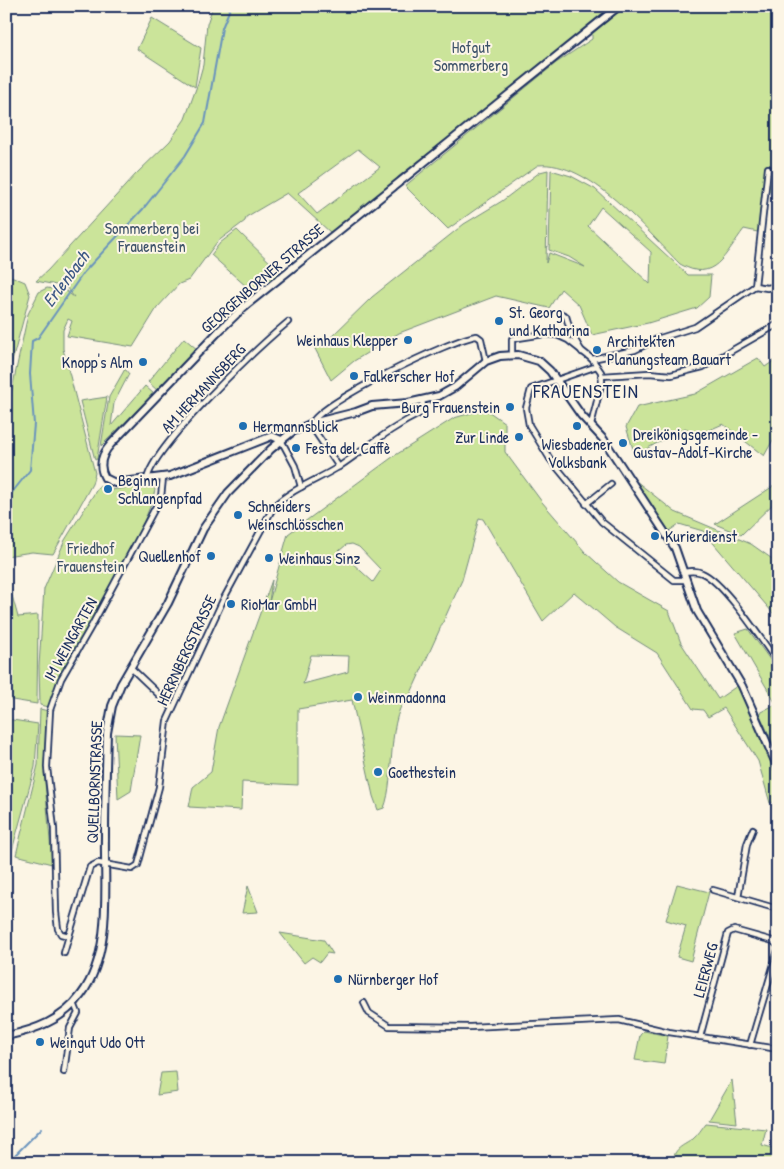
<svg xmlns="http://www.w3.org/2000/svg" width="784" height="1169" viewBox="0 0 784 1169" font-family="'Patrick Hand',sans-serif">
  <rect width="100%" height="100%" fill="#fcf5e5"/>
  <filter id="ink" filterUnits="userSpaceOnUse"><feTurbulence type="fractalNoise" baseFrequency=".02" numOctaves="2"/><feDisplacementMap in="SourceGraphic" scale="10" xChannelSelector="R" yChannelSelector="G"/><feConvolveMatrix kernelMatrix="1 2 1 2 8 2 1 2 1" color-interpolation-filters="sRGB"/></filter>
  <g filter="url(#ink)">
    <g fill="#cbe49a" stroke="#738a7c" fill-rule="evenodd">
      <path d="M213 6H612L533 72 398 177 397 182 331 233 287 193 246 217 245 221 217 242 189 280 179 284 157 308 133 347 67 336 72 321 68 319 63 330V349L95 473 92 484 53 554 32 552 6 556 8 408 28 314 39 292 47 288 66 291 74 297 66 287 36 281 48 270 136 174 170 141 185 119 198 83 203 65 207 24ZM358 149 380 167 317 214 298 193Z"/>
      <path d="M625 6H778V195L769 191 762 233 744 229C725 254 714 284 680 264 647 231 589 160 538 165L448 229 405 186 556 63 592 39V34Z"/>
      <path d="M152 18 201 48 195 87 137 49Z"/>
      <path d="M548 170 546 263 549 253 585 267 569 257 549 250 551 170 571 176 595 189 688 275H711L709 297 697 308 648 323 592 335 579 305 561 289 549 308 496 296 399 333 354 361 331 380 310 339 330 338 372 297 464 224 502 201 540 172ZM601 207 651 252 650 284 588 226Z"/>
      <path d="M237 230 282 274 256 295 211 255 220 243Z"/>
      <path d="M6 274 25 282 30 295 10 369 6 367V351L9 341 6 340Z"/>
      <path d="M184 338 198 350 158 391 148 382Z"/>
      <path d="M758 358 765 367 778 358V431L764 456 723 424 700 434 685 428 635 455 626 427 637 407 695 394Z"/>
      <path d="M125 369 129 374 114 403 111 426 145 386 154 394 101 446 109 397Z"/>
      <path d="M107 397 97 459 95 460 80 401Z"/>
      <path d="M485 409 505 423V452L542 502 585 552 618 582 669 611 681 643 718 699 737 686C755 722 778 760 778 801L770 803 758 761 724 708 708 717 703 710 693 709 657 653 615 627 574 592 543 621 483 519 479 518 462 580 411 693C385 714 396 779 384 808L378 810 373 796 352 700 298 709V785L242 782 241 810 189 807 193 787 211 772 219 727 272 580 269 602 288 534 394 456 454 418ZM352 544 359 547 381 570 373 582 339 551 346 545ZM311 655 349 656 348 672 303 684Z"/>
      <path d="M636 481 675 512 751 544 778 563V619L703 531 679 524 669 531Z"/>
      <path d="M148 485H153L155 490C150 512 138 533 128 553 102 605 69 654 48 707L40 705 39 666 44 589 65 540 99 486 111 490Z"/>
      <path d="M775 485 778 489V499L741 535 715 524Z"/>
      <path d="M6 574 18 617 38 615 37 704 6 699Z"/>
      <path d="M748 629 778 671V754L759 713 776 704 735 633Z"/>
      <path d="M40 709 48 711 44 771 52 864 16 855 38 765Z"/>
      <path d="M6 719 38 724 35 767 6 872Z"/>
      <path d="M115 734 140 735 131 791 118 799Z"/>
      <path d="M677 884 709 892 691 961 677 957 686 926 666 920Z"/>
      <path d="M248 886 258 912 242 913Z"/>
      <path d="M280 933 324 940 333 954 327 953 320 962 312 957 304 963Z"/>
      <path d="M644 1031 668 1036 664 1064 635 1060 640 1035Z"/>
      <path d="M176 1072 178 1092 157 1095 161 1073Z"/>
      <path d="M732 1080 737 1123 709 1120Z"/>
      <path d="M706 1123 766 1129 762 1145 776 1149 778 1144V1163H674C672 1148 684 1146 693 1139 698 1135 702 1128 706 1123Z"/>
    </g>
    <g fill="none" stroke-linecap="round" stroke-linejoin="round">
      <g stroke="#6993bd" stroke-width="2">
        <path d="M6 500 30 470 34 424 30 374 32 341 38 338 84 272 143 209 185 156 205 123 222 28 231 6"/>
        <path d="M7 1163 42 1128"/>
      </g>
      <g stroke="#1b2f5e" stroke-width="8">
        <g id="minor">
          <path d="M755 286 768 168"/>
          <path d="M755 286 767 288 778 286"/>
          <path d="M773 287 778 279"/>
          <path d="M562 314 566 316 571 333 582 352"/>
          <path d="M512 355V339L544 334 557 335 568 340 592 359 601 372 602 381 591 425"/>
          <path d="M592 359 635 350 657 339 695 327 755 286"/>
          <path d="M597 366 531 389 526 408 529 425 550 459 602 522 674 580H686"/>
          <path d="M602 376 649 373 671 375 703 367 778 324"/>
          <path d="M312 423C320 403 453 338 477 336L481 339 486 361"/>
          <path d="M310 424 339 467"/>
          <path d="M281 440 295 466 301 487"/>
          <path d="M163 478 161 497 92 625 61 679 50 710 47 767 54 829 56 912 58 929 61 934 69 936 90 867 98 863 132 869 138 865 159 787 167 721 223 600 274 506C293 488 318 480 340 466 368 447 390 428 421 413L423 406 422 400"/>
          <path d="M147 479C155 444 257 348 288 322"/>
          <path d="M586 504 611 484"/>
          <path d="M683 572C690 571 696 570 702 573 724 582 763 642 778 663"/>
          <path d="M130 667 172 707"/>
          <path d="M713 890 778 909"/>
          <path d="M738 897 747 844 753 829"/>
          <path d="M64 953 69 936"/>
          <path d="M364 1003 369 1013 389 1026 470 1027 619 1020 669 1032 778 1049"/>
          <path d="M700 1037 728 933 734 930 773 941 778 946"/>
          <path d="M750 1045 778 950"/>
          <path d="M64 1072 70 1028 78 1013 74 1003"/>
        </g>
      </g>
      <g stroke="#1b2f5e" stroke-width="10">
        <g id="secondary">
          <path d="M281 440 272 436 170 476 115 483 105 478C98 466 102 454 111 444L219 331 245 306 619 6"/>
          <path d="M6 1036C35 1030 63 1020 81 995 113 952 104 886 105 836 105 801 106 767 107 733L112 706 121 684 168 603 203 529 228 493 271 449 292 432 312 423 356 412 372 406 408 403 439 396 455 387 486 361 500 356 518 355 539 361 550 371 581 415 604 440 675 548 697 611 742 686 778 768"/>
        </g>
      </g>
      <use href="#minor" stroke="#fcf5e5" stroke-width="4.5"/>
      <use href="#secondary" stroke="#fcf5e5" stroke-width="6"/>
    </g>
  </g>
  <g fill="#1f6fb2" stroke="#fcf5e5" stroke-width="2">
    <circle cx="499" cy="321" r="5"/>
    <circle cx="408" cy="340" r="5"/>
    <circle cx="597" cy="350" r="5"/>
    <circle cx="143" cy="362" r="5"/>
    <circle cx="354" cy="376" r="5"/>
    <circle cx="510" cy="407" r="5"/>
    <circle cx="243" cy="426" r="5"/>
    <circle cx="577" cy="426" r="5"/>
    <circle cx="519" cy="437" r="5"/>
    <circle cx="623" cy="443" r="5"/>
    <circle cx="296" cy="448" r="5"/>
    <circle cx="108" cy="489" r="5"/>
    <circle cx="238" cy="515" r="5"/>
    <circle cx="655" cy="536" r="5"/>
    <circle cx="211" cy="556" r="5"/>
    <circle cx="269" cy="558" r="5"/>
    <circle cx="231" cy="604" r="5"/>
    <circle cx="358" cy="697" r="5"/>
    <circle cx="378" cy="772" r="5"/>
    <circle cx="338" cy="979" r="5"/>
    <circle cx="40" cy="1042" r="5"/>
  </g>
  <g text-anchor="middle" stroke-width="4" stroke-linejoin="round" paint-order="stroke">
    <g font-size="16" fill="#3e536a" stroke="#fcf5e5">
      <text x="471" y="53">Hofgut<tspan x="471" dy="18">Sommerberg</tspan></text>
      <text x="152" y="234">Sommerberg bei<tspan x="152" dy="18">Frauenstein</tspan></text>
      <text x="91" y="554">Friedhof<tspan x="91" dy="18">Frauenstein</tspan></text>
    </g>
    <g font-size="16" fill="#1b2f5e" stroke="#fcf5e5">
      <text transform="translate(262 278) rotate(-41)" y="6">GEORGENBORNER STRASSE</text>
      <text transform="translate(203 388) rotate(-47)" y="6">AM HERMANNSBERG</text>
      <text transform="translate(70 639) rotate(-61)" y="6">IM WEINGARTEN</text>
      <text transform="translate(186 650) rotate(-65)" y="6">HERRNBERGSTRASSE</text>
      <text transform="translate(94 782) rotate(-88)" y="6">QUELLBORNSTRASSE</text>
      <text transform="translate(705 970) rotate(-75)" y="6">LEIERWEG</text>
    </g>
    <g font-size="16" fill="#1b2f5e" stroke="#fcf5e5" text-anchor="start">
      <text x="509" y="318">St. Georg<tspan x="509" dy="18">und Katharina</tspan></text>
      <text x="398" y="346" text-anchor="end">Weinhaus Klepper</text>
      <text x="607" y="347">Architekten<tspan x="607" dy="18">Planungsteam Bauart</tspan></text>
      <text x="133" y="368" text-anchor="end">Knopp's Alm</text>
      <text x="364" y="382">Falkerscher Hof</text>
      <text x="500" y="413" text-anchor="end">Burg Frauenstein</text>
      <text x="253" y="432">Hermannsblick</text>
      <text x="633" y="440">Dreikönigsgemeinde -<tspan x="633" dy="18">Gustav-Adolf-Kirche</tspan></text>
      <text x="509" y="443" text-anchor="end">Zur Linde</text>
      <text x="577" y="450" text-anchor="middle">Wiesbadener<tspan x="577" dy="18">Volksbank</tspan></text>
      <text x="306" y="454">Festa del Caffè</text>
      <text x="118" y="486">Beginn<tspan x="118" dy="18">Schlangenpfad</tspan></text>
      <text x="248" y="512">Schneiders<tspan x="248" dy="18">Weinschlösschen</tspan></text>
      <text x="665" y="542">Kurierdienst</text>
      <text x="201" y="562" text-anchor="end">Quellenhof</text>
      <text x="279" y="564">Weinhaus Sinz</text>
      <text x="241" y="610">RioMar GmbH</text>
      <text x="368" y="703">Weinmadonna</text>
      <text x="388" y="778">Goethestein</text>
      <text x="348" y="985">Nürnberger Hof</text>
      <text x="50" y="1048">Weingut Udo Ott</text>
    </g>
    <g font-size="18" font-style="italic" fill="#3c5886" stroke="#fcf5e5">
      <text transform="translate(66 279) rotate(-53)" y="6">Erlenbach</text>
    </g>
    <g font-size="19" letter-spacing="1" fill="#1b2f5e" stroke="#fcf5e5">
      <text x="586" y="398">FRAUENSTEIN</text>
    </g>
  </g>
  <rect width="784" height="1169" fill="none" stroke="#fcf5e5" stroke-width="25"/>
  <rect x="12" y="12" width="759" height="1144" fill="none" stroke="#1b2f5e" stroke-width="2" filter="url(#ink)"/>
</svg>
